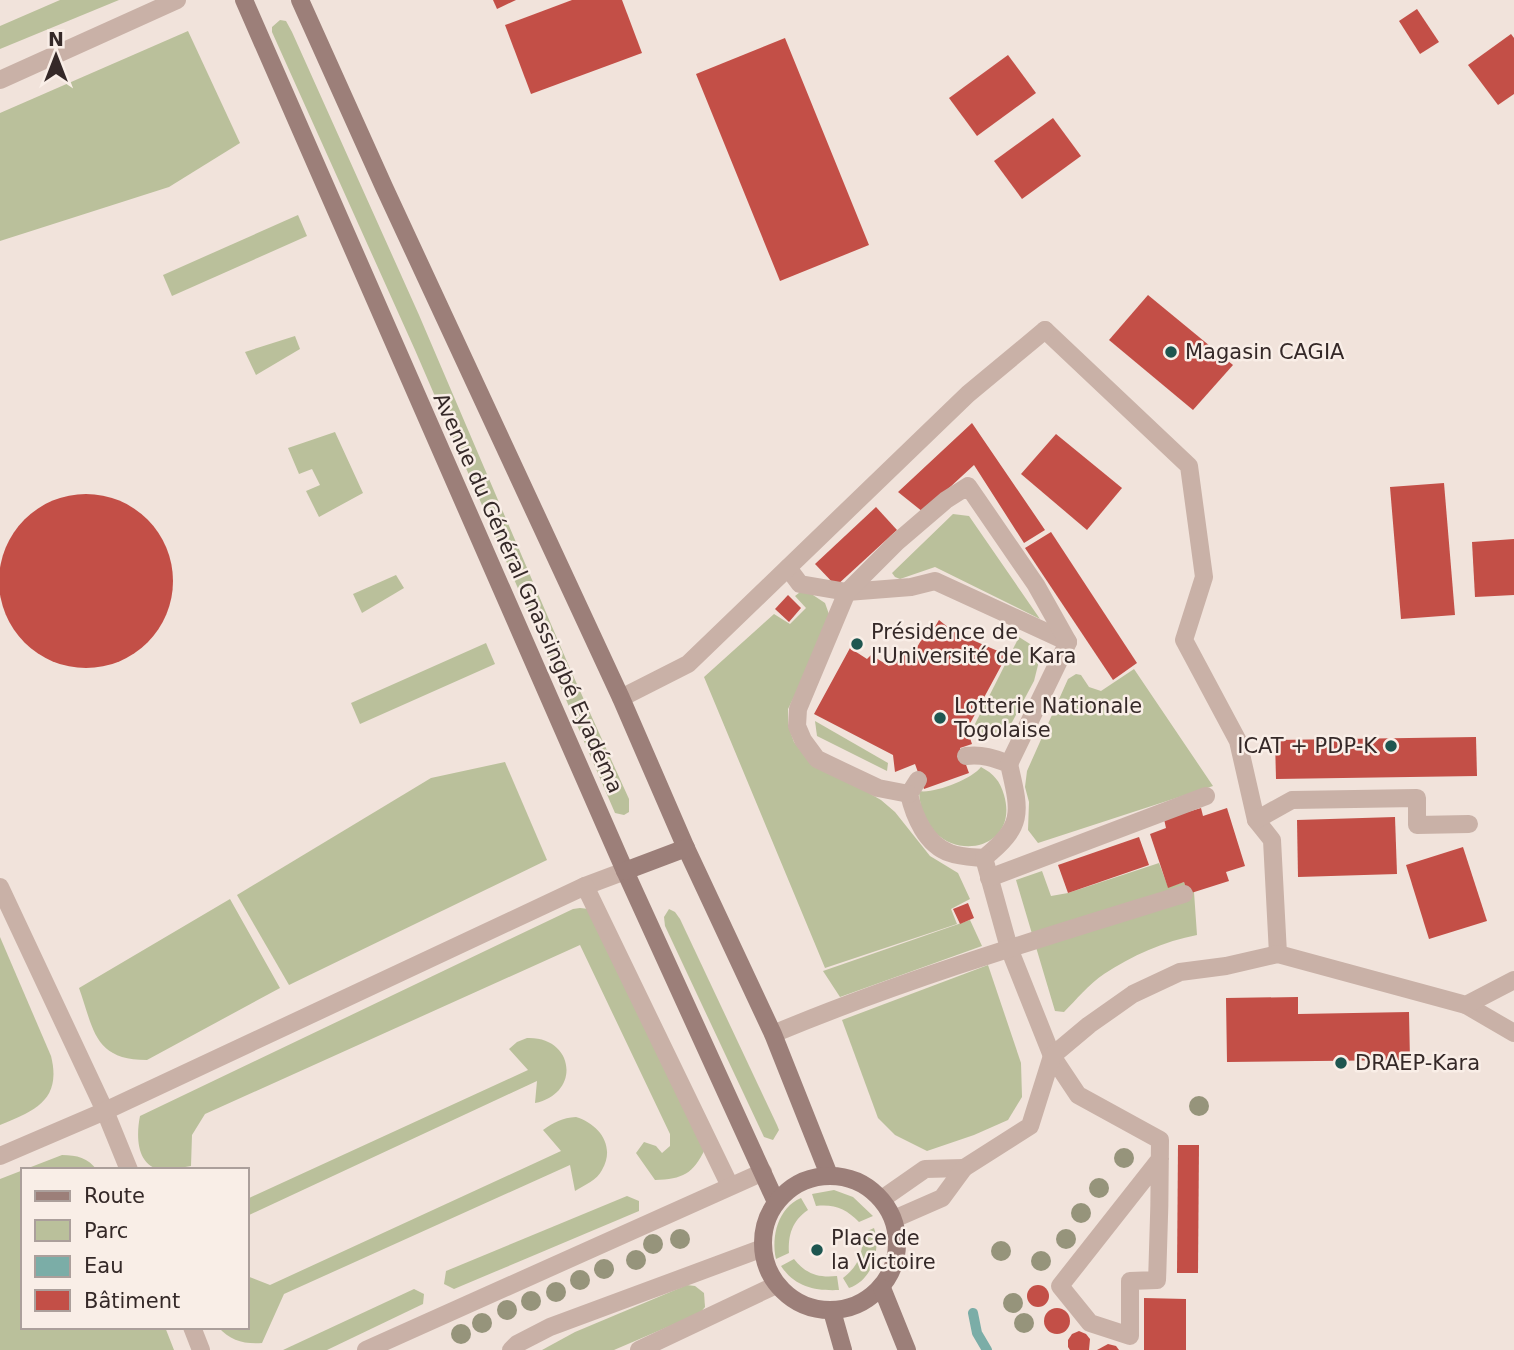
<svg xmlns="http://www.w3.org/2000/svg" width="1514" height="1350" viewBox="0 0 1514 1350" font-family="'DejaVu Sans',sans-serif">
  <rect width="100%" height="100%" fill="#f1e3db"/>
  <g fill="#bac09b">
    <path d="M60 0H119L0 49V26Z"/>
    <path d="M280 20 286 21 292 32 419 315 571 671 629 799V812L624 815 615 813 415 350 272 32V27Z"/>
    <path d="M188 31 240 143 169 187 0 241V113Z"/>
    <path d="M298 215 307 236 172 296 163 275Z"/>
    <path d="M295 336 300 349 256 375 245 352Z"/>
    <path d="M335 432 363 493 319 517 306 491 320 485 312 469 299 474 288 448Z"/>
    <path d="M953 514 969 516 1040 619 935 567 900 579 895 577 892 573Z"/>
    <path d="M396 575 404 588 362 613 353 594Z"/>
    <path d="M804 589 825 603 830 617 807 671 788 709V725L794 742 805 756 881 800 895 812 930 856 958 873 970 899 951 909 957 924 825 968 704 677 774 614 790 624 806 608 795 596Z"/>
    <path d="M1019 637 1030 644 1040 657 1034 681 1009 728C1000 737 992 737 980 736L975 724Z"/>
    <path d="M486 643 495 664 360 724 351 703Z"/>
    <path d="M1134 669 1213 786 1038 843 1028 830 1029 802 1025 787 1027 771 1068 679 1076 674 1081 675 1089 687 1101 691Z"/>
    <path d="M815 721 888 763 887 771 817 736Z"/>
    <path d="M505 762 547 860 289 985 237 895 431 778Z"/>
    <path d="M981 767C994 774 1000 781 1004 795 1023 859 922 869 919 791 934 794 972 779 981 767Z"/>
    <path d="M1159 863 1168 887 1184 882 1188 894 1194 892 1197 935C1165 941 1131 956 1104 974 1089 984 1076 1000 1064 1012L1055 1011 1016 880 1042 871 1051 896 1068 893Z"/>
    <path d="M230 899 280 988 147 1060C94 1060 94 1030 79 988Z"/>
    <path d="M580 908 589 909 705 1149C693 1174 683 1179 655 1180L636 1153 644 1142 656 1146 662 1153 670 1146V1134L580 945 205 1114 192 1135 191 1166C183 1167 172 1171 163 1170 136 1167 136 1136 140 1116L573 909Z"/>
    <path d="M669 909 675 912 680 919 777 1125 779 1130 773 1140 764 1137 665 926 664 917Z"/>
    <path d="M970 920 982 946 840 997 823 971Z"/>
    <path d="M0 937 51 1056C62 1100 35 1111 0 1125Z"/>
    <path d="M988 965 1021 1063 1022 1097 1008 1120 974 1135 927 1151 895 1135 878 1118 842 1020Z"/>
    <path d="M527 1038C574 1036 582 1093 535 1103L537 1081 247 1216V1199L528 1070 509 1049 517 1042Z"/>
    <path d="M576 1117C599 1124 616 1146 602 1170 597 1180 585 1185 575 1191L570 1165 284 1294 262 1343C243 1344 231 1341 218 1327H247V1276L270 1285 561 1151 543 1130C554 1122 562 1118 576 1117Z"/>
    <path d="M62 1155C77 1155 88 1158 97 1170H23V1327H165L174 1350H0V1179Z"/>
    <path d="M834 1190 853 1197 873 1216 859 1222C846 1209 835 1204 816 1206L812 1194Z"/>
    <path d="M627 1196 639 1201V1211L454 1289 444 1284 446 1271Z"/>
    <path d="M801 1198 808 1210C792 1221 788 1235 789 1253L776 1259C771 1236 778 1208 801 1198Z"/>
    <path d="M874 1228C881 1249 873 1280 849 1288L843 1278C859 1266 863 1252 863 1233Z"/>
    <path d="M794 1259C806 1274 818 1278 837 1276L839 1290C815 1291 795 1287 781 1266Z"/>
    <path d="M687 1285 695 1286 704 1293 705 1307 700 1313 614 1350H542L575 1332Z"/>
    <path d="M414 1289 424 1294 423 1304 327 1350H283Z"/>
  </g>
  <g fill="#7bada7" fill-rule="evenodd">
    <path d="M88 506C97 508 106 509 114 512 127 517 139 528 146 540 182 598 131 663 65 647 44 641 28 625 19 606 2 570 25 522 62 510 70 508 80 507 88 506ZM86 529C96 537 106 542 119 544L120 554 134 575C127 585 123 595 125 607L114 611 96 628 87 624H64L45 603 38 600 39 590 34 566 54 538H65Z"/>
    <circle cx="82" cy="578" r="38"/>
  </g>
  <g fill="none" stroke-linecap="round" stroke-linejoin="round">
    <path stroke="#7bada7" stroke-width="10" d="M973 1313 977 1333 987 1350"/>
  </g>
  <g fill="#c34f47">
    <path d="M493 0H516L497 9Z"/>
    <path d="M572 0H622L642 53 531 94 505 25Z"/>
    <path d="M1417 9 1439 42 1420 54 1399 21Z"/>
    <path d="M1511 34 1514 38V94L1498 105 1468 65Z"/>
    <path d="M785 38 869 245 780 281 696 74Z"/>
    <path d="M1008 55 1036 93 977 136 949 98Z"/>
    <path d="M1053 118 1081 156 1022 199 994 161Z"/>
    <path d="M1148 295 1233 365 1193 410 1109 340Z"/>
    <path d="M972 423 1045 530 1024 543 974 465 923 512 898 492Z"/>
    <path d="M1056 434 1122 488 1087 530 1021 474Z"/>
    <path d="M1444 483 1455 615 1401 619 1390 487Z"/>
    <circle cx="86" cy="581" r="87"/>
    <path d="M876 507 897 530 836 586 815 564Z"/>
    <path d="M1051 532 1137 663 1113 680 1025 548Z"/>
    <path d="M1514 539V595L1475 597 1472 542Z"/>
    <path d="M788 595 801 608 789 622 775 609Z"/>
    <path d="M939 620 954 632 1007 655 967 729 972 744 960 748 969 773 924 789 915 764 895 772 893 755 814 714 850 648 867 659 871 655 889 666 900 649 912 656 923 637 927 640Z"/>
    <path d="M1476 737 1477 776 1276 779 1275 740Z"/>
    <path d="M1201 808 1203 816 1227 808 1245 866 1226 872 1229 881 1188 894 1184 882 1168 888 1150 834 1166 828 1164 819Z"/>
    <path d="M1395 817 1397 874 1298 877 1297 820Z"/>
    <path d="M1139 837 1149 865 1068 893 1058 865Z"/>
    <path d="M1463 847 1487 921 1429 939 1406 865Z"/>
    <path d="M968 903 974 918 960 924 953 909Z"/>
    <path d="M1298 997V1014L1409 1012 1410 1060 1227 1062 1226 998Z"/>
    <path d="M1178 1145H1199L1198 1273H1177Z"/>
    <circle cx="1038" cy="1296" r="11"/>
    <path d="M1144 1298 1186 1299V1350H1144Z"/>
    <circle cx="1057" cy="1321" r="13"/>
    <path d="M1079 1331 1086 1334 1090 1339 1089 1350H1070L1068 1347V1340L1072 1334Z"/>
    <path d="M1108 1344 1116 1346 1119 1350H1097Z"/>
  </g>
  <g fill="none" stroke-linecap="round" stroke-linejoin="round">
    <g stroke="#c9b1a7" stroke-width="18">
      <path d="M0 80 177 0"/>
      <path d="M1045 330 1189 466 1204 577 1184 640 1238 741 1256 820 1272 840 1278 954"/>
      <path d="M788 568 800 584 847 592 911 587 935 581 1068 642"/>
      <path d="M918 780 909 794C914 816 926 845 950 853 960 857 973 857 984 858 1025 825 1020 812 1009 764 994 758 982 754 966 756"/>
      <path d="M909 794 878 788 817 759 803 740 797 726 798 709 847 592 897 542 946 500 968 486 1036 585 1068 642 1009 764"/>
      <path d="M1256 820 1292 800 1417 798V825L1469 824"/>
      <path d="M984 858 1009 948 1052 1056 1078 1095 1160 1140C1160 1186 1159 1233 1157 1280L1130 1281V1336L1090 1323 1060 1286 1160 1159"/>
      <path d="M989 878 1206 796"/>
      <path d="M585 886 625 871"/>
      <path d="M0 887 105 1111 129 1170"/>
      <path d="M1466 1005 1514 1033"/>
      <path d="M773 1034C907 978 1045 937 1184 894"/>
      <path d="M0 1156 105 1111 585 886 730 1186"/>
      <path d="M882 1199 925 1169 964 1168"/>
      <path d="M894 1219 942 1198 964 1168 1030 1126 1052 1056 1089 1025 1133 994 1180 972 1226 966 1278 954 1466 1005 1514 980"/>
      <path d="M192 1327 201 1350"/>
      <path d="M366 1350 763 1172"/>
    </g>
    <g stroke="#c9b1a7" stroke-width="18">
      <path d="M621 698 688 664 968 394 1045 330"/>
      <path d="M511 1350 517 1344 550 1327 763 1248"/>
      <path d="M639 1350 776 1285"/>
    </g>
    <g stroke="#9c7f79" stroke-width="18">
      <path d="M244 0 625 871 776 1202"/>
      <path d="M300 0 384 187 621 698 686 848 773 1034 829 1175"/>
      <path d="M625 871 686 848"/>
      <circle cx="830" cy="1243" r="67"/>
      <path d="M882 1288 907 1350"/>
      <path d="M832 1311 843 1350"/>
    </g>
  </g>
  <g fill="#96947b">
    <circle cx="1199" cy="1106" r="10"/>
    <circle cx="1124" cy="1158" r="10"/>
    <circle cx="1099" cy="1188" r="10"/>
    <circle cx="1081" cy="1213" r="10"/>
    <circle cx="680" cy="1239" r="10"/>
    <circle cx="1066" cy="1239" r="10"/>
    <circle cx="653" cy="1244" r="10"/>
    <circle cx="1001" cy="1251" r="10"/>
    <circle cx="636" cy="1260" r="10"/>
    <circle cx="1041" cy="1261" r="10"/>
    <circle cx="604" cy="1269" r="10"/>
    <circle cx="580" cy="1280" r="10"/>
    <circle cx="556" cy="1292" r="10"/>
    <circle cx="531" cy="1301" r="10"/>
    <circle cx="1013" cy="1303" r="10"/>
    <circle cx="507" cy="1310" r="10"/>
    <circle cx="482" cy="1323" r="10"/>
    <circle cx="1024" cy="1323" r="10"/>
    <circle cx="461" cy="1334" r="10"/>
  </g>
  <g fill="#1e5650" stroke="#f9eee7" stroke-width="2.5">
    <circle cx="1171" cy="352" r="7"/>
    <circle cx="857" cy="644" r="7"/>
    <circle cx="940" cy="718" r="7"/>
    <circle cx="1391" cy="746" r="7"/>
    <circle cx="1341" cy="1063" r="7"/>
    <circle cx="817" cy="1250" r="7"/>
  </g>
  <g text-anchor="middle" stroke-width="5" stroke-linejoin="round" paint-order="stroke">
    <g font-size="21" fill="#352928" stroke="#f9eee7" text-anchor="start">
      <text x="1185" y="359">Magasin CAGIA</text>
      <text x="871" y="639">Présidence de<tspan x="871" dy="24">l'Université de Kara</tspan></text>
      <text x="954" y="713">Lotterie Nationale<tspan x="954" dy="24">Togolaise</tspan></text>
      <text x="1377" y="753" text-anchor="end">ICAT + PDP-K</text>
      <text x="1355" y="1070">DRAEP-Kara</text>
      <text x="831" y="1245">Place de<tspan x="831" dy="24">la Victoire</tspan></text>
    </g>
    <g font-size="21" fill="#352928" stroke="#f9eee7">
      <text transform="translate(528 593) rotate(66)" y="7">Avenue du Général Gnassingbé Eyadéma</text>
    </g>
  </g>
  <rect x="21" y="1168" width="228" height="161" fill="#f9eee7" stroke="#ab9f9b" stroke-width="2"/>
  <rect x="35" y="1191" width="35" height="10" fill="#9c7f79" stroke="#ab9f9b" stroke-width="2"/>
  <text x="84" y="1203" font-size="21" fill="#352928">Route</text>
  <rect x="35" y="1220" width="35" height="21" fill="#bac09b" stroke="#ab9f9b" stroke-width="2"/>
  <text x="84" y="1238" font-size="21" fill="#352928">Parc</text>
  <rect x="35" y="1256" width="35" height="21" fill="#7bada7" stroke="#ab9f9b" stroke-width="2"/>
  <text x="84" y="1273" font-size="21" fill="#352928">Eau</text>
  <rect x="35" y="1290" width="35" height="21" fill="#c34f47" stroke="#ab9f9b" stroke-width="2"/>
  <text x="84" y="1308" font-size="21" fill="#352928">Bâtiment</text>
  <g transform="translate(56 56)" stroke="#f9eee7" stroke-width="5" paint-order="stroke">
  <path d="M0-5L12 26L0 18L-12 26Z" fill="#352928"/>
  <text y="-10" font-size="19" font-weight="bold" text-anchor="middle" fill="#352928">N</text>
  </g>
</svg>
